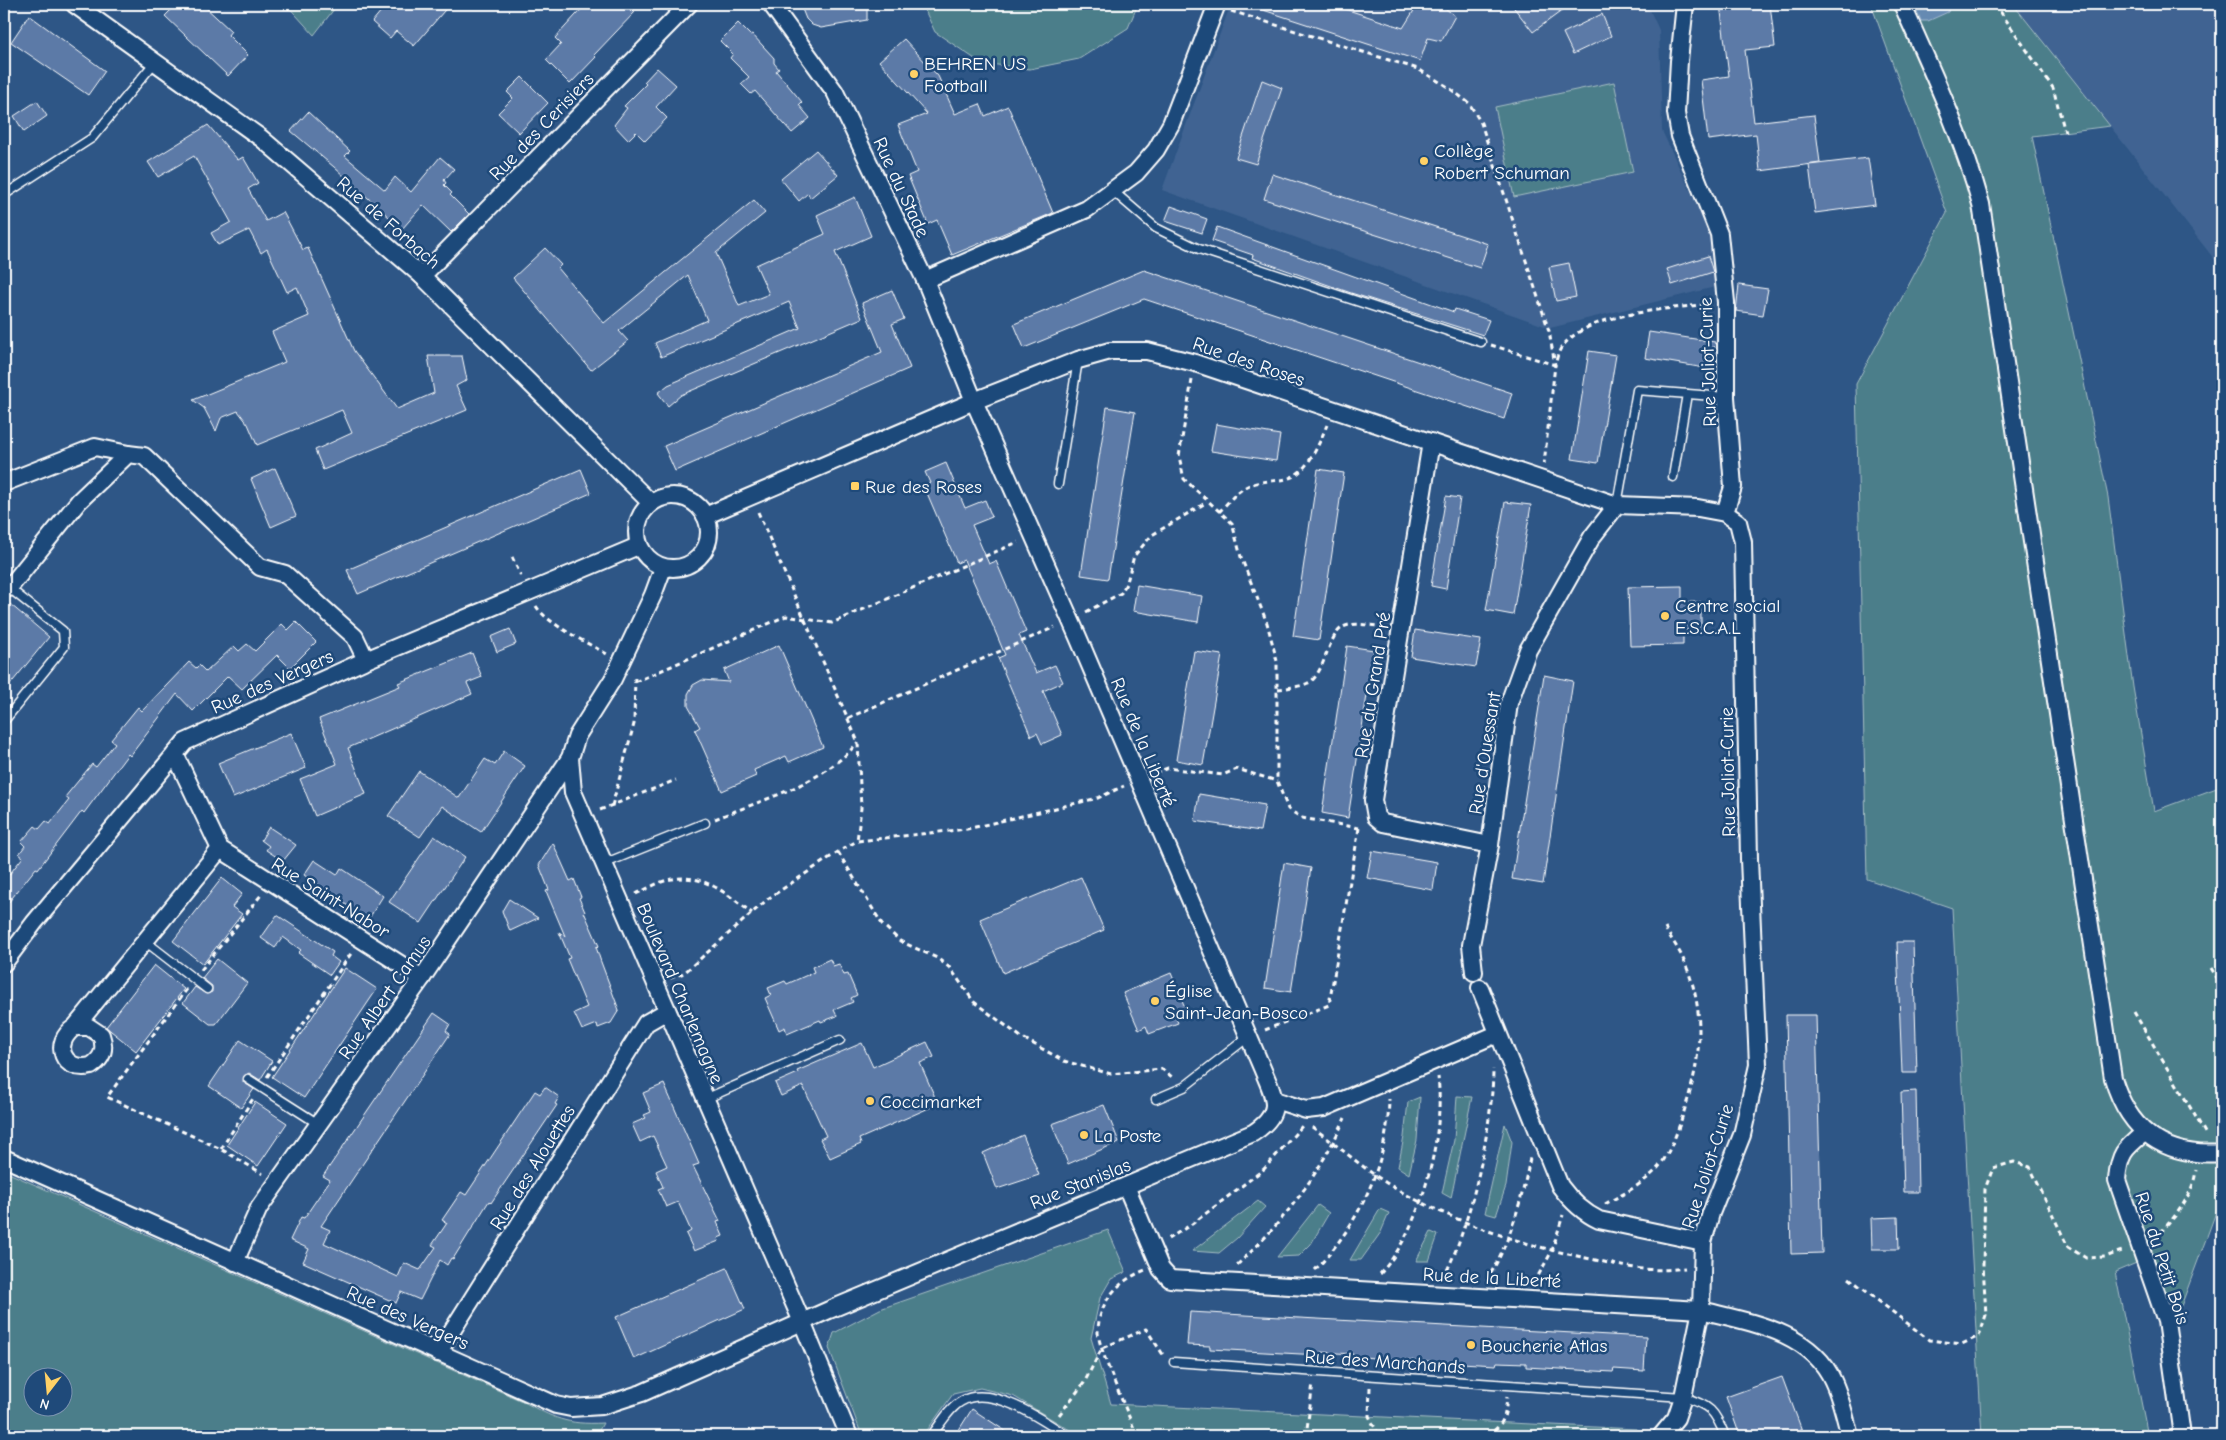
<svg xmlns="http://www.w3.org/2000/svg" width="2226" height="1440" viewBox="0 0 2226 1440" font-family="'Comic Neue',sans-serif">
  <rect width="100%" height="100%" fill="#2e5686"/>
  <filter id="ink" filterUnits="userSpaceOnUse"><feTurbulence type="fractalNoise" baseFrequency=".02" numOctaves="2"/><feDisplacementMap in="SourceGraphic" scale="10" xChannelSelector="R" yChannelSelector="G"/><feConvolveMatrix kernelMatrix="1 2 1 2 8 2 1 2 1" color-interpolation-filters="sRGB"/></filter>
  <g filter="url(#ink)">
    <g fill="#406492">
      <path d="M1231 4H1647L1659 30 1662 131 1710 233 1719 286 1550 328 1162 190Z"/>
      <path d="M2013 4H2222V269L2110 126Z"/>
    </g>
    <g fill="#4c7e8a" stroke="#a6bec4" fill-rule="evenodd">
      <path d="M286 4H338L314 35Z"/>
      <path d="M922 4H1138L1128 28 1079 59 1030 69 981 63 935 32Z"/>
      <path d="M1871 4H2013L2110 126 2032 136 2108 497 2133 687 2154 811 2222 786V1196L2174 1325 2153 1256 2115 1272 2148 1436H1982L1952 908 1867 879 1856 384 1947 213Z"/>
      <path d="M1614 82 1633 172 1514 197 1495 107Z"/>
      <path d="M1457 1096 1472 1097 1451 1198 1442 1193 1454 1140Z"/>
      <path d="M1420 1097 1417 1140 1409 1174 1398 1167 1404 1137 1408 1102Z"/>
      <path d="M1505 1124 1512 1142 1506 1186 1496 1216 1485 1213Z"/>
      <path d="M4 1171 522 1401C554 1418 566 1425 603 1423L596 1436H4ZM32 1378H62V1408H32Z"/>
      <path d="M1258 1201 1265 1207 1237 1238 1219 1253 1192 1251Z"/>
      <path d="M1318 1205 1329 1213 1311 1244 1299 1256 1277 1257Z"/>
      <path d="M1380 1209 1389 1213 1381 1232 1361 1260H1350Z"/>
      <path d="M1108 1230 1126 1272 1111 1279 1100 1298 1091 1338 1111 1404 1636 1429 1642 1436H1080L1013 1396 980 1388 953 1394 923 1436H862L829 1348 834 1333 880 1309Z"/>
      <path d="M1431 1232 1438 1235 1429 1261H1416Z"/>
    </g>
    <path fill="#658ab2" stroke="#a3b9d1" d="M1914 4H1949L1950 6 1948 12 1928 21H1921Z"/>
    <g fill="#5c7aa7" stroke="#fff">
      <path d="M177 4H202L231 31 228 35 248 55 228 76 165 16Z"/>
      <path d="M387 4H450L414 46 396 31 390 38 372 22Z"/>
      <path d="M586 4H627L635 12 594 55 596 57 570 84 546 60 561 44 555 38Z"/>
      <path d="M800 4H867V20L821 28 812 25 806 19Z"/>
      <path d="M1254 4H1330L1403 28 1418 4H1440L1455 16 1441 41 1428 38 1420 61 1254 7Z"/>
      <path d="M1511 4H1571L1533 32Z"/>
      <path d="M1720 4H1770L1775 47 1745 50 1754 122 1814 115 1820 163 1760 171 1756 134 1708 140 1701 80 1729 76Z"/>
      <path d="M1602 14 1611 36 1573 54 1563 33Z"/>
      <path d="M29 15 105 71 88 95 11 42Z"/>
      <path d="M738 23 750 35 752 34 774 58V63L779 69 776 71 802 102 799 105 810 118 792 133 755 91 751 94 741 84 749 77 730 58 733 54 720 41Z"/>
      <path d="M904 39 938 76 955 114 980 104 985 116 1008 106 1053 213 952 255 937 220 928 224 908 176 917 172 898 125 927 114 879 61Z"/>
      <path d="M657 68 676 85 656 107 667 118 645 141 636 132 628 140 614 125 627 108 624 106 646 84 644 82Z"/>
      <path d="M522 77 548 103 519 133 498 113 513 98 507 92Z"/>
      <path d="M1262 80 1282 88 1256 164 1236 158Z"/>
      <path d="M37 101 47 116 24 132 14 116Z"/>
      <path d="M308 112 350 151 345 156 385 190 395 177 411 192 440 157 454 169 444 180 446 183 444 185 452 193 450 195 469 214 451 232 423 205 402 229 334 167 291 131Z"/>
      <path d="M208 125 238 160 243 157 258 183 248 189 266 221 283 212 303 250 308 248 354 351 397 409 434 393 428 356H462L467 380 456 386 467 410 323 470 315 450 352 433 342 410 257 445 248 424 238 411 221 418 216 431 204 408 193 400 285 362 272 332 309 316 297 287 287 292 267 249 261 253 249 230 218 245 211 233 231 222 194 156 158 177 148 162Z"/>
      <path d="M816 150 838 175 810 198 808 193 799 201 781 179Z"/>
      <path d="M1868 158 1875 205 1815 213 1809 165Z"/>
      <path d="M1272 174 1488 244 1480 268 1264 199Z"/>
      <path d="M855 197 871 236 835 252 862 318 681 395 668 406 658 393 668 385 800 328 789 302 661 357 655 343 707 320 688 275 619 331 628 341 591 370 513 278 545 248 561 265 558 268 604 323 754 200 765 213 716 253 739 306 769 294 756 265 825 234 817 215Z"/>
      <path d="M1171 206 1207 219 1202 233 1165 221Z"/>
      <path d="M1217 227 1454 312 1455 309 1489 320 1483 335 1351 293 1252 258 1253 255 1212 241Z"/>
      <path d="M1708 256 1713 272 1672 285 1667 269Z"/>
      <path d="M1569 263 1576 297 1556 301 1549 267Z"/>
      <path d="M1144 270 1512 393 1504 419 1144 299 1024 348 1014 324Z"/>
      <path d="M1739 285 1768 289 1763 315 1736 311Z"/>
      <path d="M892 290 904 319 892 324 910 368 675 471 664 446 882 352 862 303Z"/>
      <path d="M1649 332 1715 342 1711 369 1645 358Z"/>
      <path d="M1589 351 1616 355 1598 463 1572 459Z"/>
      <path d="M1107 407 1135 412 1108 579 1081 575Z"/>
      <path d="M1216 424 1280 435 1276 461 1211 451Z"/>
      <path d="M946 463 965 508 985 500 992 517 972 525 989 564 996 561 1026 632 1019 635 1036 673 1055 665 1063 682 1043 691 1062 735 1042 744 1037 733 1031 736 998 658 1005 655 988 614 964 560 957 563 924 486 930 483 925 472Z"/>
      <path d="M275 468 296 516 271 527 251 479Z"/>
      <path d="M581 469 591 493 358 594 347 570Z"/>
      <path d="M1318 469 1344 473 1319 640 1293 636Z"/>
      <path d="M1446 496 1460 498 1446 589 1431 586Z"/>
      <path d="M1505 502 1531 505 1513 615 1486 610Z"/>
      <path d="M1137 585 1202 596 1198 622 1133 611Z"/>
      <path d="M1682 586V602H1701V629L1683 630V645L1630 646 1628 587Z"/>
      <path d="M4 599 49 637 4 692Z"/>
      <path d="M296 622 316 642 290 668 277 655 242 689 228 676 193 711 177 694 130 756 128 754 84 813 82 811 38 869 36 868 4 908V881L23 857 19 854 25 846 21 842 35 826 39 829 46 821 50 824 69 800 65 797 92 764 96 767 115 743 111 740 138 707 142 711 189 662 196 668 199 665 206 672 234 646 239 651 247 644 255 651 282 624 288 630Z"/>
      <path d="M510 629 516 644 497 652 491 637Z"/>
      <path d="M1415 630 1481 640 1476 667 1411 657Z"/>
      <path d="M779 645 823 747 789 762 786 756 754 770 756 776 722 791 695 730 700 727 688 706V694L693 685 702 680 729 682 724 670Z"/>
      <path d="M1347 646 1374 650 1348 818 1322 813Z"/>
      <path d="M1194 651 1222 655 1203 765 1176 760Z"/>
      <path d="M472 653 482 677 467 683 472 694 348 748 366 794 315 816 300 779 337 764 319 719 400 686 398 683Z"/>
      <path d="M1544 675 1573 681 1543 884 1512 879Z"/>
      <path d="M291 733 306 768 233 798 218 763Z"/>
      <path d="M504 751 525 766 481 832 442 806 420 837 388 816 419 771 459 798 485 759 495 765Z"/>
      <path d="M1199 794 1265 805 1260 831 1195 821Z"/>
      <path d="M269 827 296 845 283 861 266 850 269 846 261 840Z"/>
      <path d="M434 836 465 857 421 923 389 902Z"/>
      <path d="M553 843 570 881 574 879 581 897 579 898 585 912H584L599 946 596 947 601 962 619 1010 611 1023 598 1028 597 1024 582 1030 574 1013 587 1007 567 959 570 958 559 932 565 936 546 891 549 890 539 865Z"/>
      <path d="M1372 851 1437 862 1433 890 1367 878Z"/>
      <path d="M314 860 337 875 341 868 383 896 368 920 304 875Z"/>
      <path d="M1284 863 1311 868 1291 992 1265 988Z"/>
      <path d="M1081 877 1104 930 1003 973 980 919Z"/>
      <path d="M222 878 242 894 232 907 242 914 203 964 173 941Z"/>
      <path d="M509 899 538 918 510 931 502 911Z"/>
      <path d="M277 915 333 952 331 956 339 962 330 975 298 953 301 950 283 937 275 948 261 938Z"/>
      <path d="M1897 942H1913L1917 1073H1902Z"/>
      <path d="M217 959 247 983 216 1024H210L183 1003 195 987 206 994 212 992V986L202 978Z"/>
      <path d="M830 959 833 966 839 964 844 975 848 974 857 995 851 998 853 1002 834 1010 837 1016 821 1022 820 1020 787 1034 785 1027 779 1030 765 998 771 995 768 988 785 981 787 984 814 972 812 967Z"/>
      <path d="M154 965 184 989 136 1051 106 1027Z"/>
      <path d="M345 968 377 989 304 1098 272 1077Z"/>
      <path d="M1171 973 1186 1010 1175 1015 1178 1023 1149 1034 1146 1026 1139 1030 1123 993Z"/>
      <path d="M434 1013 450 1024 446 1031 450 1034 321 1226 330 1230 324 1243 398 1277 404 1263 420 1270 436 1247 432 1245 447 1223 442 1220 461 1192 466 1195 535 1091 540 1094 545 1087 559 1097 555 1104 557 1105 491 1203 489 1201 453 1259 451 1258 447 1265 440 1260 420 1300 401 1292 396 1303 303 1262 309 1249 290 1240 301 1217 304 1218 330 1180 323 1176Z"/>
      <path d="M1786 1015H1816L1822 1253 1791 1254Z"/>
      <path d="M240 1040 272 1061 260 1080 249 1073 244 1076 243 1082 254 1089 241 1108 209 1086Z"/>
      <path d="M927 1042 934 1057 920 1063 938 1104 859 1139 861 1144 830 1158 820 1139 826 1136 803 1086 781 1096 775 1083 798 1073 797 1071 862 1043 873 1067Z"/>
      <path d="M664 1084 699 1164 693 1166 720 1221 717 1222 723 1236 718 1238 719 1241 694 1251 686 1234 691 1231 678 1202 666 1207 658 1189 663 1187 656 1171 667 1166 653 1136 640 1142 632 1124 646 1118 644 1115 651 1112 643 1093Z"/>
      <path d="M1916 1091 1918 1192H1904L1901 1092Z"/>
      <path d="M255 1102 287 1123 258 1166 227 1145Z"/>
      <path d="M1104 1105 1119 1142 1068 1164 1052 1124Z"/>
      <path d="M1023 1135 1039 1175 997 1189 983 1153Z"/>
      <path d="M1898 1217 1899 1249H1872L1871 1218Z"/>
      <path d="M727 1268 745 1309 634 1359 616 1317Z"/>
      <path d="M1190 1312 1646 1337 1644 1371 1614 1369 1613 1372 1526 1367V1363L1497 1362 1496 1365 1374 1358 1353 1356V1354L1320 1352 1319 1355 1210 1349V1346L1187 1345Z"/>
      <path d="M1782 1377 1804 1436H1740L1726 1397Z"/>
      <path d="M972 1409 1013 1436H955Z"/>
    </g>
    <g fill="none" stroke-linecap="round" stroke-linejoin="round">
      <g stroke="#fff" stroke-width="11">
        <g id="lane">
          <path d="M1113 191 1156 228 1199 249 1481 342"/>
          <path d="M4 195 92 138 155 62"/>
          <path d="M1673 477 1687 394"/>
          <path d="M1058 484 1078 360"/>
          <path d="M1617 505 1637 390 1726 397"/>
          <path d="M4 721 64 647 63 631 8 587"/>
          <path d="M603 864 705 823"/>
          <path d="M145 941 207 989"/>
          <path d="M248 1079 320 1125"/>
          <path d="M705 1099 840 1040"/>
          <path d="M1156 1099 1184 1087 1248 1037"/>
          <path d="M1174 1362 1683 1397C1710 1405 1715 1411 1725 1436"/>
          <path d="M931 1436C940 1425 949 1408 962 1401 991 1384 1043 1420 1067 1436"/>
        </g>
      </g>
      <g stroke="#fff" stroke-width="20">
        <g id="street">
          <path d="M74 4 261 138 422 276 651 503"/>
          <path d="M1902 4C1931 69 1962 135 1981 204L2113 1078C2129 1132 2165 1158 2222 1153"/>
          <path d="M422 276 689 4"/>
          <path d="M925 280 1087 209 1136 173 1156 150 1171 124 1217 4"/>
          <path d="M1431 442 1373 800 1376 817 1383 823 1490 845"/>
          <path d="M4 483 95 447 128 454"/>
          <circle cx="673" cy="532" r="36"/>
          <path d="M705 516 974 401 1078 360 1110 351H1147L1195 363 1617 505 1698 508 1725 513"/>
          <path d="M663 568 653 595 613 679 577 736 570 758 573 792 802 1322 849 1436"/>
          <path d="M9 588 79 501 128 454 144 456 260 567 285 574 355 637 366 660"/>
          <path d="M175 754 220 849 422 978"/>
          <path d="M4 963 34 923 185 742 366 660 638 546"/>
          <path d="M1474 972 1471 945 1490 845 1509 703 1528 650 1592 537 1617 505"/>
          <path d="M1480 988 1560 1186C1571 1201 1582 1212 1599 1220L1703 1242"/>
          <path d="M75 1027H89L101 1035C106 1049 103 1058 91 1066 63 1073 51 1043 75 1027L220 849"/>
          <path d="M1275 1100 1306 1110 1324 1108 1497 1034"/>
          <path d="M2144 1133C2124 1149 2119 1154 2117 1180L2166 1321 2182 1436"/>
          <path d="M4 1158 556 1405 571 1408 602 1406 642 1393 829 1310 1253 1133C1285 1112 1274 1097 1262 1068L1078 637 974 401 925 280 835 92 771 4"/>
          <path d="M1126 1186 1161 1269 1170 1279 1701 1310C1748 1322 1811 1331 1833 1381 1841 1398 1845 1418 1850 1436"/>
          <path d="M235 1262 259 1208 422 978 570 758"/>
          <path d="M438 1353 646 1023 667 1011"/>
          <path d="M1661 1436 1676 1418 1683 1397 1701 1310 1703 1242 1711 1213 1742 1135 1758 1065 1749 859 1743 542 1738 522 1725 513 1733 487 1726 397V302L1719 234 1680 136 1676 113 1679 61 1685 4"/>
        </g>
      </g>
      <g stroke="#fff" stroke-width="3" stroke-dasharray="5 4" stroke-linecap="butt">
        <path d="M1995 4 2053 88 2065 132"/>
        <path d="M1231 11 1418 69 1448 87 1469 103 1481 123 1549 331 1555 365 1544 464"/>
        <path d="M1491 345 1555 365C1557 359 1558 351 1562 347 1587 312 1671 309 1710 304"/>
        <path d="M1192 380 1179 456 1184 479 1232 523 1241 557 1267 623 1277 661V781L1288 809 1302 818 1359 828 1362 826"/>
        <path d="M758 512 858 742 861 808 857 841"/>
        <path d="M1219 512C1227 504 1235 493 1244 488 1257 480 1272 482 1286 479 1308 474 1319 443 1327 425"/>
        <path d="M512 557 521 576"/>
        <path d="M536 606C547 624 588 643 607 654"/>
        <path d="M1086 612 1121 593 1127 582 1134 556 1152 535 1207 502"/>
        <path d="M635 682 786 616 832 623 1018 542"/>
        <path d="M1278 689C1287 688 1300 687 1308 683 1314 681 1319 671 1322 665 1339 622 1338 621 1385 627"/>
        <path d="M848 718 1055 627"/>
        <path d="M1155 773 1168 768 1223 775 1237 769 1277 781"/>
        <path d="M612 806 634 724 635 674"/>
        <path d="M600 810 676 780"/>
        <path d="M715 819C764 799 823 784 858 742"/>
        <path d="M838 852 882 924 900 941 937 958 950 968 974 1002 1021 1037 1064 1061 1111 1074 1162 1069 1172 1077"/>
        <path d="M636 894C647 889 660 881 672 879 704 873 728 895 752 913"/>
        <path d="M2211 968 2222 986"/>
        <path d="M201 970 261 895"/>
        <path d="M670 978 684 973 769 898 838 852 857 841 967 829 1098 798 1124 786"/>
        <path d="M187 989 107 1097 221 1149 263 1174"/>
        <path d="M2134 1012 2207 1136"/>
        <path d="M1265 1030 1329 1005 1359 828"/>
        <path d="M267 1077 352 952"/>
        <path d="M1312 1127C1340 1147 1368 1173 1398 1190 1458 1224 1523 1245 1591 1259 1626 1267 1649 1273 1685 1268"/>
        <path d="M221 1149 254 1097"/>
        <path d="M1605 1204C1625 1193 1650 1181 1663 1161 1674 1144 1681 1121 1687 1102 1702 1053 1705 1008 1684 961 1679 949 1671 939 1665 928"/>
        <path d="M1168 1239 1192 1224 1264 1169 1302 1126"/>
        <path d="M2154 1239C2173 1220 2193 1197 2196 1170"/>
        <path d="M1237 1265C1283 1223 1319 1175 1345 1118"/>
        <path d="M1315 1270C1359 1224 1388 1164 1389 1099"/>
        <path d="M1380 1274C1421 1229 1445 1137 1438 1077"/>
        <path d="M1443 1278C1470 1229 1493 1125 1493 1069"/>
        <path d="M1849 1278 1929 1340 1962 1344 1979 1336 1986 1315 1983 1264 1985 1189 1993 1168 2014 1162 2030 1167 2068 1247 2086 1258 2105 1257 2125 1250"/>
        <path d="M1486 1281C1509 1246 1522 1200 1530 1158"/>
        <path d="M1534 1283 1552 1251 1563 1215"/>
        <path d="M1370 1387 1369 1416 1379 1436"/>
        <path d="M1059 1415 1084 1383 1102 1348 1146 1329 1164 1356"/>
        <path d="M1137 1436C1130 1417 1097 1347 1098 1331 1099 1301 1118 1281 1145 1270"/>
        <path d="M1306 1436 1313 1383"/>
        <path d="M1487 1436C1505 1423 1505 1418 1507 1396"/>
      </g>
      <use href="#lane" stroke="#1f4a7a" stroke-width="8"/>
      <use href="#street" stroke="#1f4a7a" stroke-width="16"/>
    </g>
  </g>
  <g fill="#ffd166" stroke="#1f4a7a" stroke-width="2">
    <circle cx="914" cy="74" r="5"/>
    <circle cx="1424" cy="161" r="5"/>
    <rect x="850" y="481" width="10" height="10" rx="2.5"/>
    <circle cx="1665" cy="616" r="5"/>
    <circle cx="1155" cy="1001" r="5"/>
    <circle cx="870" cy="1101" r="5"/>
    <circle cx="1084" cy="1135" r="5"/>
    <circle cx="1471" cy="1345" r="5"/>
  </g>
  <g text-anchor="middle" stroke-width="5" stroke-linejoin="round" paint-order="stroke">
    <g font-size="19" fill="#fff" stroke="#1f4a7a" text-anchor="start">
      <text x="924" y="70">BEHREN US<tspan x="924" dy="22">Football</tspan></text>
      <text x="1434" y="157">Collège<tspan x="1434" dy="22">Robert Schuman</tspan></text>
      <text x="865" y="493">Rue des Roses</text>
      <text x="1675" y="612">Centre social<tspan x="1675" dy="22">E.S.C.A.L</tspan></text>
      <text x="1165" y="997">Église<tspan x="1165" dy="22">Saint-Jean-Bosco</tspan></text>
      <text x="880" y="1108">Coccimarket</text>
      <text x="1094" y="1142">La Poste</text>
      <text x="1481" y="1352">Boucherie Atlas</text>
    </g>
    <g font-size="19" fill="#fff" stroke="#1f4a7a">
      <text transform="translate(541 126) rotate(-46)" y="7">Rue des Cerisiers</text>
      <text transform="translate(902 187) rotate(65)" y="7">Rue du Stade</text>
      <text transform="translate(389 222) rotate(41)" y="7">Rue de Forbach</text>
      <text transform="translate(1249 361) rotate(19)" y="7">Rue des Roses</text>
      <text transform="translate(1707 362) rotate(-92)" y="7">Rue Joliot-Curie</text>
      <text transform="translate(272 681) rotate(-24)" y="7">Rue des Vergers</text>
      <text transform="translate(1372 685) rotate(-81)" y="7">Rue du Grand Pré</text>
      <text transform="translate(1144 742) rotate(67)" y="7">Rue de la Liberté</text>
      <text transform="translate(1484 753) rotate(-81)" y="7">Rue d'Ouessant</text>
      <text transform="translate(1727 772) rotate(-91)" y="7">Rue Joliot-Curie</text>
      <text transform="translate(331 897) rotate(32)" y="7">Rue Saint-Nabor</text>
      <text transform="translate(681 993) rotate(67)" y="7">Boulevard Charlemagne</text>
      <text transform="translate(384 997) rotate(-55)" y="7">Rue Albert Camus</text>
      <text transform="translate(1707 1166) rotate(-72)" y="7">Rue Joliot-Curie</text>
      <text transform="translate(532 1167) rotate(-58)" y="7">Rue des Alouettes</text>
      <text transform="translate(1080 1183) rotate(-22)" y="7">Rue Stanislas</text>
      <text transform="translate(2163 1258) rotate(72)" y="7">Rue du Petit Bois</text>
      <text transform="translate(1492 1277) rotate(3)" y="7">Rue de la Liberté</text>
      <text transform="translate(408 1317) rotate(24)" y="7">Rue des Vergers</text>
      <text transform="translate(1385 1361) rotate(4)" y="7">Rue des Marchands</text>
    </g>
  </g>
  <rect width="2226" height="1440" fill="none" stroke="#1f4a7a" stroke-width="20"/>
  <rect x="10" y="10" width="2206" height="1420" fill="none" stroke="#fff" stroke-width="2" filter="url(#ink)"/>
  <g transform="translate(48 1392) rotate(196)"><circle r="24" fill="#1f4a7a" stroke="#7992af"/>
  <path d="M0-4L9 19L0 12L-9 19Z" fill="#ffd166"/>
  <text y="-8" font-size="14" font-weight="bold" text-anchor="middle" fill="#ffffff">N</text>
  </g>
</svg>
